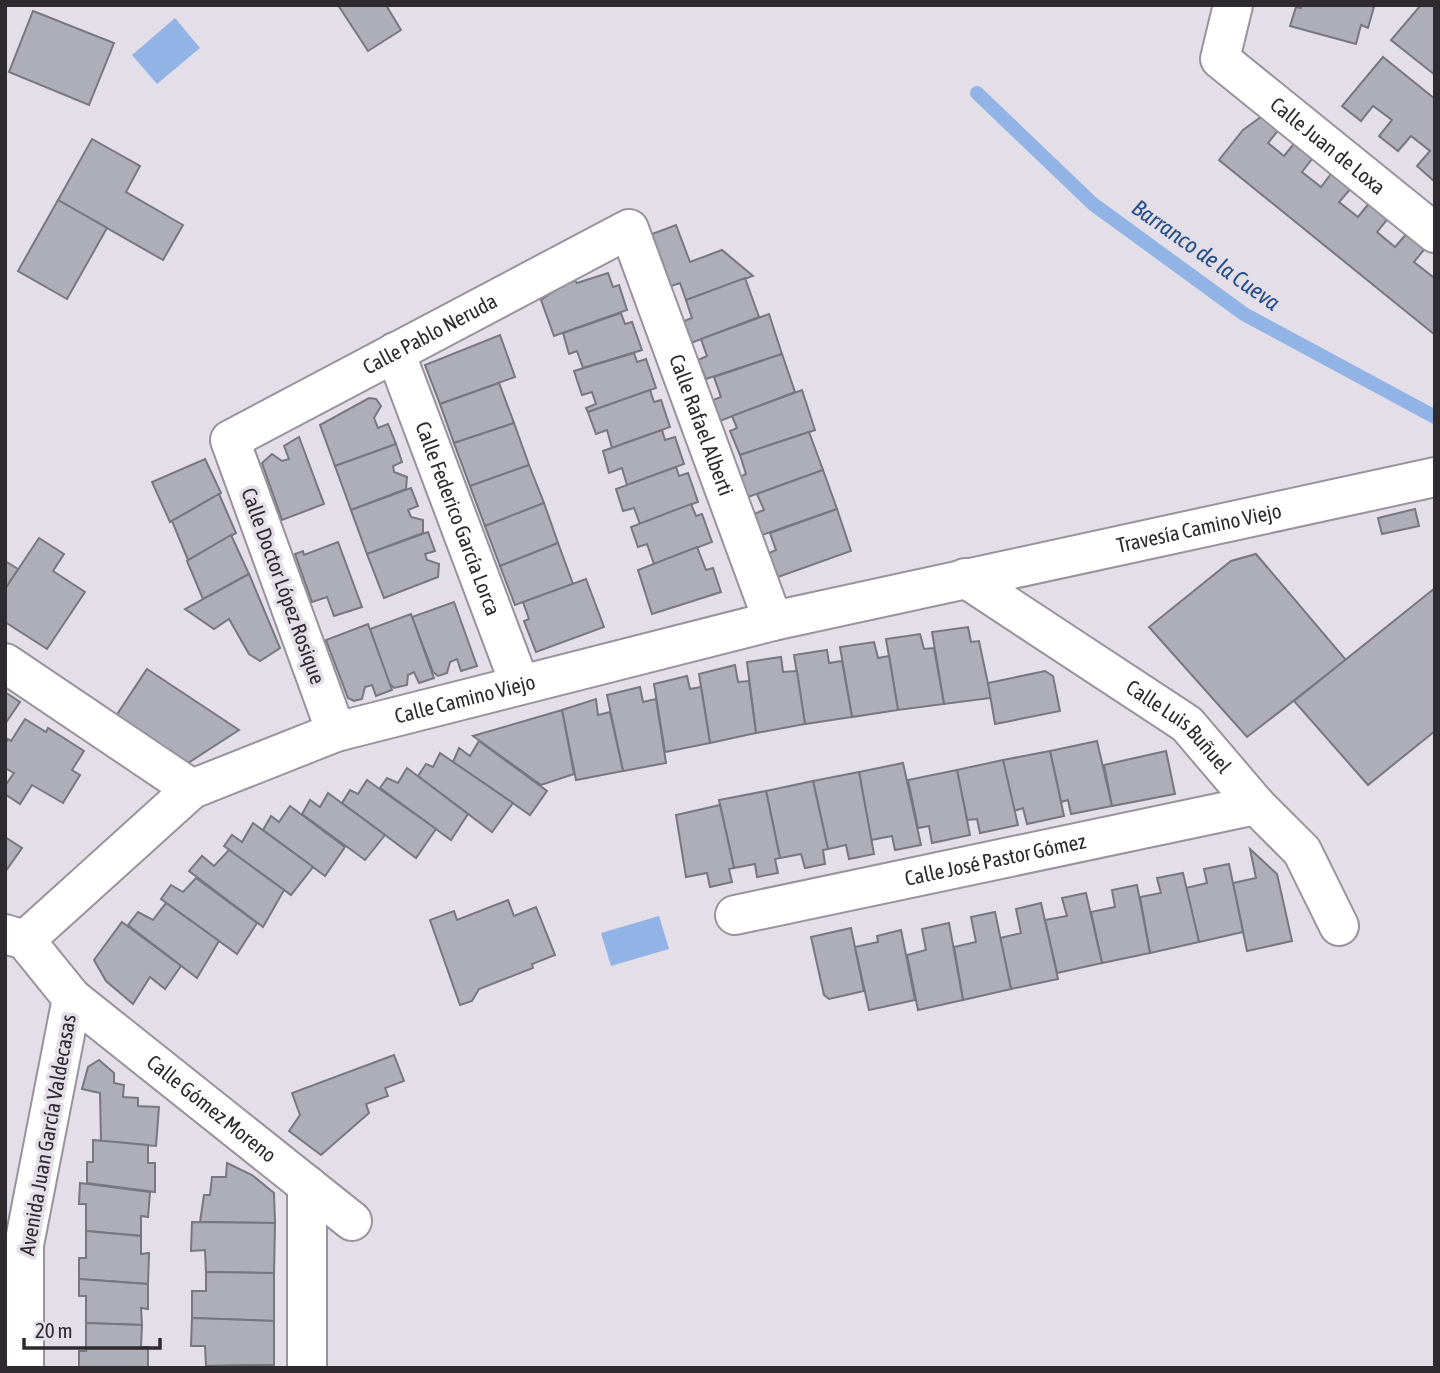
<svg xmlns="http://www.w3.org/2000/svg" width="1440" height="1373" viewBox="0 0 1440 1373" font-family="'Asap Condensed',sans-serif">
  <rect width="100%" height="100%" fill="#e3dee7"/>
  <g fill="#92b3e5">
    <path d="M175 18 200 48 157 84 132 55Z"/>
    <path d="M659 916 669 949 611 966 601 933Z"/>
  </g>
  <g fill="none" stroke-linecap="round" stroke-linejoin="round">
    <path stroke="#92b3e5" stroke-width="14" d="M977 93 1093 204 1244 314 1435 417"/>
  </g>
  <g fill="#aeaeb8" stroke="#76777f" stroke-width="2">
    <path d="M338 5H386L401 30 368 51Z"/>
    <path d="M1302 5H1367L1374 7 1368 28 1361 25 1356 44 1290 26 1296 7 1301 8Z"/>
    <path d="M1421 5H1435V75L1391 40Z"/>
    <path d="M33 11 114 43 89 105 9 72Z"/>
    <path d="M1383 57 1435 99V182L1417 166 1430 151 1411 136 1398 151 1379 136 1392 120 1373 106 1361 121 1342 106Z"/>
    <path d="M1265 114 1281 127 1268 143 1284 156 1297 140 1315 155 1302 172 1321 187 1334 170 1353 186 1339 202 1358 217 1371 201 1390 216 1377 232 1395 247 1409 231 1427 246 1414 262 1433 277 1435 275V335L1219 160 1243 130Z"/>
    <path d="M92 139 140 166 126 192 183 225 163 260 58 200Z"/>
    <path d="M58 200 107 228 67 299 18 271Z"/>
    <path d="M676 225 690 262 722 250 753 276 686 300 680 283 671 286 652 234Z"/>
    <path d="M608 273 613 287 619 285 627 310 554 336 541 300 573 278 577 283Z"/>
    <path d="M745 278 759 317 691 343 684 321 692 318 686 300Z"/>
    <path d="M621 313 625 324 632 322 642 350 583 368 577 351 569 354 563 333Z"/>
    <path d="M769 314 782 354 706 379 698 360 707 356 701 339Z"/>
    <path d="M500 335 515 377 440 404 425 365Z"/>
    <path d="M634 353 637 362 646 359 656 388 588 412 586 408 596 404 592 392 582 395 574 371Z"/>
    <path d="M782 354 795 392 720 421 713 400 721 397 714 377Z"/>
    <path d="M499 383 514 423 454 443 440 404Z"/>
    <path d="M650 390 654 402 661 400 670 427 612 448 607 430 596 434 588 412Z"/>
    <path d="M802 390 815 430 740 455 730 431 737 428 732 416Z"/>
    <path d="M369 398 376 399 381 406 374 418 378 428 388 424 396 444 335 466 320 425Z"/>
    <path d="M514 423 529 465 470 486 454 443Z"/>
    <path d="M662 430 665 440 675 437 684 464 627 485 622 468 609 473 603 451Z"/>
    <path d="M809 432 823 470 748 497 740 477 746 474 740 455Z"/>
    <path d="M299 437 324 504 282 520 262 463 272 454 282 461 289 459 284 446Z"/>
    <path d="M396 444 402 462 393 466 394 472 407 477 406 489 351 510 335 466Z"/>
    <path d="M205 459 221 493 170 522 152 482Z"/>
    <path d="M529 465 544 503 485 526 470 486Z"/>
    <path d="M676 467 679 476 688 473 698 502 640 524 634 508 623 511 616 489Z"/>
    <path d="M823 470 837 509 762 535 754 514 764 510 757 494Z"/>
    <path d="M411 488 418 506 408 510 411 517 423 520V533L367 554 351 510Z"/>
    <path d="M219 494 236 533 188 560 172 521Z"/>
    <path d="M544 503 558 543 500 566 485 526Z"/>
    <path d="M691 504 696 516 702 514 712 542 654 564 647 544 638 547 631 527Z"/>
    <path d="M837 509 851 551 778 577 769 553 776 550 770 533Z"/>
    <path d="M1415 509 1419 526 1382 534 1378 518Z"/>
    <path d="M428 532 435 551 425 554 427 560 439 564 438 577 384 598 367 554Z"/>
    <path d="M231 535 249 574 203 599 187 561Z"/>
    <path d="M39 538 64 554 53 571 85 592 47 649 5 622V589Z"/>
    <path d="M338 542 362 607 334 616 327 597 312 602 295 554 303 551 304 555Z"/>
    <path d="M558 543 573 584 515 605 500 566Z"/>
    <path d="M697 547 706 570 713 568 721 592 652 614 638 570Z"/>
    <path d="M1256 554 1346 660 1247 737 1149 627 1231 561Z"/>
    <path d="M5 561 18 569 5 589Z"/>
    <path d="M249 574 280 648 260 661 249 654 229 619 214 629 185 609Z"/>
    <path d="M586 579 604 627 536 652 524 621 529 619 523 602Z"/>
    <path d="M1435 588V731L1368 785 1294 701Z"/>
    <path d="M454 602 477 666 461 671 457 659 450 662 447 673 438 676 433 672 412 617Z"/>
    <path d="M411 614 434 678 419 683 414 672 408 675 407 685 394 688 389 683 370 629Z"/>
    <path d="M368 624 392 690 376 696 372 685 365 687 362 699 354 701 348 698 326 640Z"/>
    <path d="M968 627 971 642 979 641 991 698 944 704 932 632Z"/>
    <path d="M920 634 924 649 934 648 944 704 898 710 886 639Z"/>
    <path d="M874 642 878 658 889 656 898 710 852 717 840 647Z"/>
    <path d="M827 650 829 663 842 661 852 717 805 724 794 655Z"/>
    <path d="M781 657 783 672 797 671 805 724 756 733 747 662Z"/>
    <path d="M735 665 738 682 749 681 756 733 710 743 699 674Z"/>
    <path d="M147 669 239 730 188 763 116 716Z"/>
    <path d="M1045 671 1053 676 1060 711 995 724 988 683Z"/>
    <path d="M687 676 690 689 701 687 710 743 665 752 654 684Z"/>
    <path d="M640 687 643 702 656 699 666 763 623 771 607 695Z"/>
    <path d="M5 692 20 702 5 724Z"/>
    <path d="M596 699 598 715 610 712 623 771 576 780 562 710Z"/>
    <path d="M562 710 574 774 541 785 473 736Z"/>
    <path d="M25 719 46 732 48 728 84 751 72 770 80 775 63 803 32 785 20 804 5 794V786L14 773 5 768V744L8 739 11 741Z"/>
    <path d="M479 741 547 791 530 815 453 762 459 748 470 756Z"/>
    <path d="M1097 741 1112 806 1071 814 1068 800 1061 802 1050 751Z"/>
    <path d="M1050 751 1064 816 1027 824 1023 808 1014 811 1003 760Z"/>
    <path d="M1166 751 1175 794 1112 806 1104 765Z"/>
    <path d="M440 753 513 803 492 832 418 776 426 764 433 767Z"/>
    <path d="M1003 760 1018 825 980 833 977 819 967 820 957 770Z"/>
    <path d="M903 763 921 845 895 850 892 836 871 840 859 772Z"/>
    <path d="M407 768 468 814 451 840 380 788 387 778 398 783Z"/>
    <path d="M957 770 970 835 932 843 929 826 918 828 908 780Z"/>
    <path d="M859 772 874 854 849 859 846 845 828 849 813 781Z"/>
    <path d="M367 780 436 829 416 858 342 803 350 790 358 794Z"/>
    <path d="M813 781 828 849 823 850 825 864 805 868 801 854 780 858 766 791Z"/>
    <path d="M766 791 780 858 775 859 778 873 757 877 755 864 734 868 719 800Z"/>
    <path d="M328 793 385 835 365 860 302 814 310 800 320 807Z"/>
    <path d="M720 805 734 868 729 869 732 882 710 887 707 873 686 877 676 815Z"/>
    <path d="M290 806 345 847 325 876 263 830 271 816 279 822Z"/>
    <path d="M253 823 313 867 291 895 224 846 232 835 242 842Z"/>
    <path d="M5 837 22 848 5 872Z"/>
    <path d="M1250 849 1277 874 1292 941 1247 951 1233 883 1256 878Z"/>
    <path d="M229 850 284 890 263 927 189 871 202 856 214 866Z"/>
    <path d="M1229 864 1243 932 1199 942 1186 888 1207 883 1204 869Z"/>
    <path d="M1183 873 1199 942 1150 953 1140 897 1161 893 1157 878Z"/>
    <path d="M196 878 257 923 237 954 161 899 171 885 183 892Z"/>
    <path d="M1137 885 1150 953 1102 963 1091 912 1115 907 1112 890Z"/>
    <path d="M1086 893 1102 963 1057 973 1045 920 1067 916 1062 898Z"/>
    <path d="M508 900 514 916 536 907 555 955 532 964 533 968 479 989 472 1001 460 1005 430 920 454 911 457 920Z"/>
    <path d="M166 903 219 941 197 978 128 925 138 912 153 920Z"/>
    <path d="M1041 903 1058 979 1011 989 1000 938 1021 933 1016 909Z"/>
    <path d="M995 912 1011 989 963 1000 954 947 976 942 971 917Z"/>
    <path d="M122 922 181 966 165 989 150 977 133 1004 106 981 94 960Z"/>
    <path d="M949 923 963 1000 918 1010 907 955 926 950 922 929Z"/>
    <path d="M851 928 864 991 829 999 824 995 811 937Z"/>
    <path d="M901 930 915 1000 869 1010 855 947 878 942 877 936Z"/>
    <path d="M394 1055 404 1081 385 1088 388 1096 366 1104 369 1113 321 1155 289 1131 300 1115 292 1093Z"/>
    <path d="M99 1060 114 1073V1083L124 1085 123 1097 138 1098V1106L159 1107 156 1146 101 1141 100 1093 82 1089 88 1067Z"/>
    <path d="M93 1140 148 1145V1163H155V1192L87 1183V1162H93Z"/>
    <path d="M227 1163 252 1175 274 1193 275 1223 200 1222 204 1195H210L212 1177H226Z"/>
    <path d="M80 1183 150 1192 148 1217 141 1216V1236L86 1231V1204H79Z"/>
    <path d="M192 1222 275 1223 274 1273 206 1272 205 1250 191 1251Z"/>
    <path d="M86 1231 141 1236V1254L149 1253 148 1284 79 1279V1258H86Z"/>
    <path d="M206 1272 274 1273V1321L192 1318V1291H206Z"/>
    <path d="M79 1279 148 1284V1309L141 1308 142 1325 86 1323V1296H79Z"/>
    <path d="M192 1318 274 1321V1365L206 1366 205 1346H191Z"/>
    <path d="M86 1323 142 1325 141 1347H148V1368H79V1351H86Z"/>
    <path d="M274 1365V1368H206V1366Z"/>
  </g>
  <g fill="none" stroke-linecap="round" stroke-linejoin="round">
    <g stroke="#98939c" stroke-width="42">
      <g id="street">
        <path id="s1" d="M1233 5 1220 59 1435 233"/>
        <path id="s2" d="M395 352 520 685"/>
        <path id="s3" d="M965 578 1187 724 1256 805 1302 851 1339 926"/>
        <path d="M5 663 192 789"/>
        <path id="s4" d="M336 732 230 440 629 229 773 621"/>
        <path id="s5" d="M735 915 1256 805"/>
        <path id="s6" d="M72 998 352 1221"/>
        <path d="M307 1185V1368"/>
      </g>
    </g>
    <g stroke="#98939c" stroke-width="42">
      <g id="secondary">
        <path d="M5 934 25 940 72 998 24 1245V1368"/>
        <path id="s7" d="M25 940 192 789 336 732 773 621 1435 477"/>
      </g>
    </g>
    <use href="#street" stroke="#fff" stroke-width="38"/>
    <use href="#secondary" stroke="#fff" stroke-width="38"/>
  </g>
  <g text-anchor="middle" stroke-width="7" stroke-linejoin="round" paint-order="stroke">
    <g font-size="21" fill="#2d2b2f" stroke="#e3dee7">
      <text dy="7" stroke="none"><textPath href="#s1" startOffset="194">Calle Juan de Loxa</textPath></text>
      <text dy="7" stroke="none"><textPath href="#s4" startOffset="537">Calle Pablo Neruda</textPath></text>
      <text dy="7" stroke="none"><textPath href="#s4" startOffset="971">Calle Rafael Alberti</textPath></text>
      <text dy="7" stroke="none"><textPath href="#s2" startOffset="178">Calle Federico García Lorca</textPath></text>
      <text dy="7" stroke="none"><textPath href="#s7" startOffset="1267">Travesía Camino Viejo</textPath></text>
      <text transform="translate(283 586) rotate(70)" y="7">Calle Doctor López Rosique</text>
      <text dy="7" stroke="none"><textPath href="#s7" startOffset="513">Calle Camino Viejo</textPath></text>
      <text dy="7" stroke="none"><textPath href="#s3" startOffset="261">Calle Luis Buñuel</textPath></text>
      <text dy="7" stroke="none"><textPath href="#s5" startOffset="266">Calle José Pastor Gómez</textPath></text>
      <text dy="7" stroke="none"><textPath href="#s6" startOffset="178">Calle Gómez Moreno</textPath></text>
      <text transform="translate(48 1135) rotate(-80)" y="7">Avenida Juan García Valdecasas</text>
    </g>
    <g font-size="23" font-style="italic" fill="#244d89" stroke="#e3dee7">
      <text transform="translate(1206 255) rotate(35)" y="8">Barranco de la Cueva</text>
    </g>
  </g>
  <rect width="1440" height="1373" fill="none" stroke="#2d2b2f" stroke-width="14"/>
  <path d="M24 1338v10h136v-10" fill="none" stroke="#2d2b2f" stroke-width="3.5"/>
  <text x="35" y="1338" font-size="21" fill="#2d2b2f" stroke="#e3dee7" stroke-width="5" paint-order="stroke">20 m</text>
</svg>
